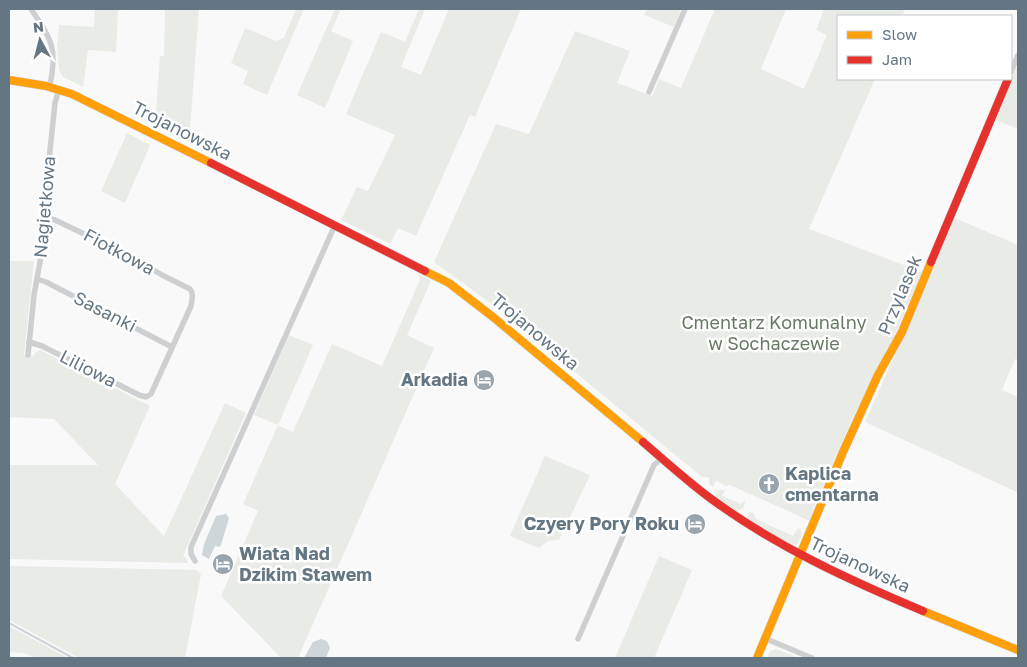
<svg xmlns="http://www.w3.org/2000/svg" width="1027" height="667" viewBox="0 0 1027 667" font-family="'Golos Text',sans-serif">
  <rect width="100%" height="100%" fill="#f9f9f9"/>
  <g fill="#e8ebe6">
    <path d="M95 9H118L116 52 88 50 83 87 63 77 59 70 57 42H58L59 25 94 27Z"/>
    <path d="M165 9H199L189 143 155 126 160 56H164Z"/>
    <path d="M296 9H304L267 95 243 84 248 71 231 63 245 28 276 41 284 38Z"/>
    <path d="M335 9H341L331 31 353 41 325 108 297 95Z"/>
    <path d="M419 9H425L401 67 421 75 449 9H521L475 117 470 115 416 236 398 228 390 244 341 220 357 187 368 191 395 135 346 114 381 32 405 42Z"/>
    <path d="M647 9H681L674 27 644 15Z"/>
    <path d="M715 9H786L761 69 804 89 827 35 816 30 824 9H905L902 16H838V79H875L809 229 922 272 886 356 853 417 813 509 810 521 730 485 726 486 716 481 713 487 709 484V478L706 477H702L501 311 434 262 496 124 529 134 575 31 630 51 617 83 652 96 659 79 681 88Z"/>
    <path d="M1018 64V129L996 120 1003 104 1001 102Z"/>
    <path d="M127 133 150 145 125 203 101 191Z"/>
    <path d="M952 217 1018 245V360L1015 359 1002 390 1018 397 1017 492 865 422 899 346Z"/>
    <path d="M9 261H34L24 355 34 356 35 353 40 350 150 406 115 484 164 536 225 403 246 413 186 549 183 555 188 561V563L9 559V465H98L54 419 9 417Z"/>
    <path d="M418 273 431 281 407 335 434 348 298 658H281L221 596 258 511 243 504 278 425 254 415 289 335 313 345 278 425 293 432 332 344 382 366 420 280Z"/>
    <path d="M545 456 590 475 559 540 548 541 539 548 510 536Z"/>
    <path d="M720 489 725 491 722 496 741 504 745 500 744 507 737 512 733 511 716 498V493Z"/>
    <path d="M749 512 754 513 756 519 793 536 798 528 800 529 802 534 798 544 795 545 791 543 790 545 748 520 747 517Z"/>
    <path d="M659 556 692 570 654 658H615Z"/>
    <path d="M9 566 197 570 201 574 185 658H79L9 620Z"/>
    <path d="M9 626 68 658H36L23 653 9 652Z"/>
    <path d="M777 649 794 656 793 658H767L770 651Z"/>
  </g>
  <g fill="#ced6d9">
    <path d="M226 514 229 518 221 545 219 547 215 546 209 559 202 555 204 544 216 516Z"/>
    <path d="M321 639 327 641 330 648 326 658H304L313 642Z"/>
  </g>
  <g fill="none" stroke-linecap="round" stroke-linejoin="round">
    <path stroke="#ced6d9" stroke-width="2" d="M9 623 73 658"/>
    <g stroke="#d5d6d7" stroke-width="9">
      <g id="slow">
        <path d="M9 80 46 86 72 94 211 163"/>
        <path d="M425 271 449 283 493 317 643 442"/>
        <path d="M923 611 1018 650"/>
        <path d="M757 658 843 452 878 375 902 332 931 262"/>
      </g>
    </g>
    <g stroke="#d5d6d7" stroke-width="9">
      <g id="jam">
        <path d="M211 163 425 271"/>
        <path d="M931 262 1008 79"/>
        <path d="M643 442C665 461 687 481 710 498 775 546 849 580 923 611"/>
      </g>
    </g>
    <g stroke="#cecfd0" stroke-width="5.5">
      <path d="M31 9C51 39 58 48 50 85"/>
      <path d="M1011 72 1018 55"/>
      <path d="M649 92 685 9"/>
      <path d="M37 279 46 282 172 347"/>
      <path d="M29 342 42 346 139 395 146 397 151 394 191 306C192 299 194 294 190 289L162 275 132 257 55 220 48 218"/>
      <path d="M28 355 34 295 48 218V169L55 103 59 89"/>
      <path d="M195 561 191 554V547L335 225"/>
      <path d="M764 638 812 658"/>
      <path d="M578 639 654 465 662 458"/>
    </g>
    <use href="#slow" stroke="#ff9f0a" stroke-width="8"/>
    <use href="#jam" stroke="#e5322d" stroke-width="8"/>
  </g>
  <defs>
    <g id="hotel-disc" transform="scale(1.125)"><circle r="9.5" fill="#99a4ac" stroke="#fff"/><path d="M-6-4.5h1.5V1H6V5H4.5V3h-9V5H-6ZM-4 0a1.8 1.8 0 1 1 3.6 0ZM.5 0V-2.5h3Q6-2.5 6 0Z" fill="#fff"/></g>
    <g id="church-disc" transform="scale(1.125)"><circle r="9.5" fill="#99a4ac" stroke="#fff"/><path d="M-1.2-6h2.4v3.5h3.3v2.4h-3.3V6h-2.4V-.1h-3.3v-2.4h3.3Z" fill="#fff"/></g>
  </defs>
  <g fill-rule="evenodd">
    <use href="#hotel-disc" x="484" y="380"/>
    <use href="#church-disc" x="769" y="484"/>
    <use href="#hotel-disc" x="695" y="524"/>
    <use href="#hotel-disc" x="223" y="564"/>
  </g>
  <g text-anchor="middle" stroke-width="5" stroke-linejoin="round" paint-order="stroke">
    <g font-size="18" fill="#657683" stroke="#fff">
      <text transform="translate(182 131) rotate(27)" y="6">Trojanowska</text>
      <text transform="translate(45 207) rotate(-85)" y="6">Nagietkowa</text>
      <text transform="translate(119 252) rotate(28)" y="6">Fiołkowa</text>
      <text transform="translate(900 295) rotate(-67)" y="6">Przylasek</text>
      <text transform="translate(105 312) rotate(27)" y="6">Sasanki</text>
      <text transform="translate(535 332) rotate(40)" y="6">Trojanowska</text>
      <text transform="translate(88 369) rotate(27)" y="6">Liliowa</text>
      <text transform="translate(860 565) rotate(25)" y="6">Trojanowska</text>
    </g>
    <g font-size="18" fill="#687a64" stroke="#fff">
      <text x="774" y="329">Cmentarz Komunalny<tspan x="774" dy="21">w Sochaczewie</tspan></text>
    </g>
    <g font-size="18" font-weight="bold" fill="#657683" stroke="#fff" text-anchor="end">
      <text x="468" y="386">Arkadia</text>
      <text x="785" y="480" text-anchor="start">Kaplica<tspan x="785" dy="21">cmentarna</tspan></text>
      <text x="679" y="530">Czyery Pory Roku</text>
      <text x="239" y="560" text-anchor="start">Wiata Nad<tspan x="239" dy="21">Dzikim Stawem</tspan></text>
    </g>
  </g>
  <rect width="1027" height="667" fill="none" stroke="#657683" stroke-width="20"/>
  <rect x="837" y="15" width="175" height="65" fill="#ffffff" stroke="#c1c8cd"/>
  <rect x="847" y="31" width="25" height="8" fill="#ff9f0a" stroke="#c1c8cd"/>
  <text x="882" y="40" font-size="15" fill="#657683">Slow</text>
  <rect x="847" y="56" width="25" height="8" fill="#e5322d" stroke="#c1c8cd"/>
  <text x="882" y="65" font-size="15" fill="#657683">Jam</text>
  <g transform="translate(40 40) rotate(353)" stroke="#ffffff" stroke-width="4" paint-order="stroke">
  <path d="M0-4L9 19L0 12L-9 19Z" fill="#657683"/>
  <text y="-8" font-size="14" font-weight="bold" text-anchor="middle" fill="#657683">N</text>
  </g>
</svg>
